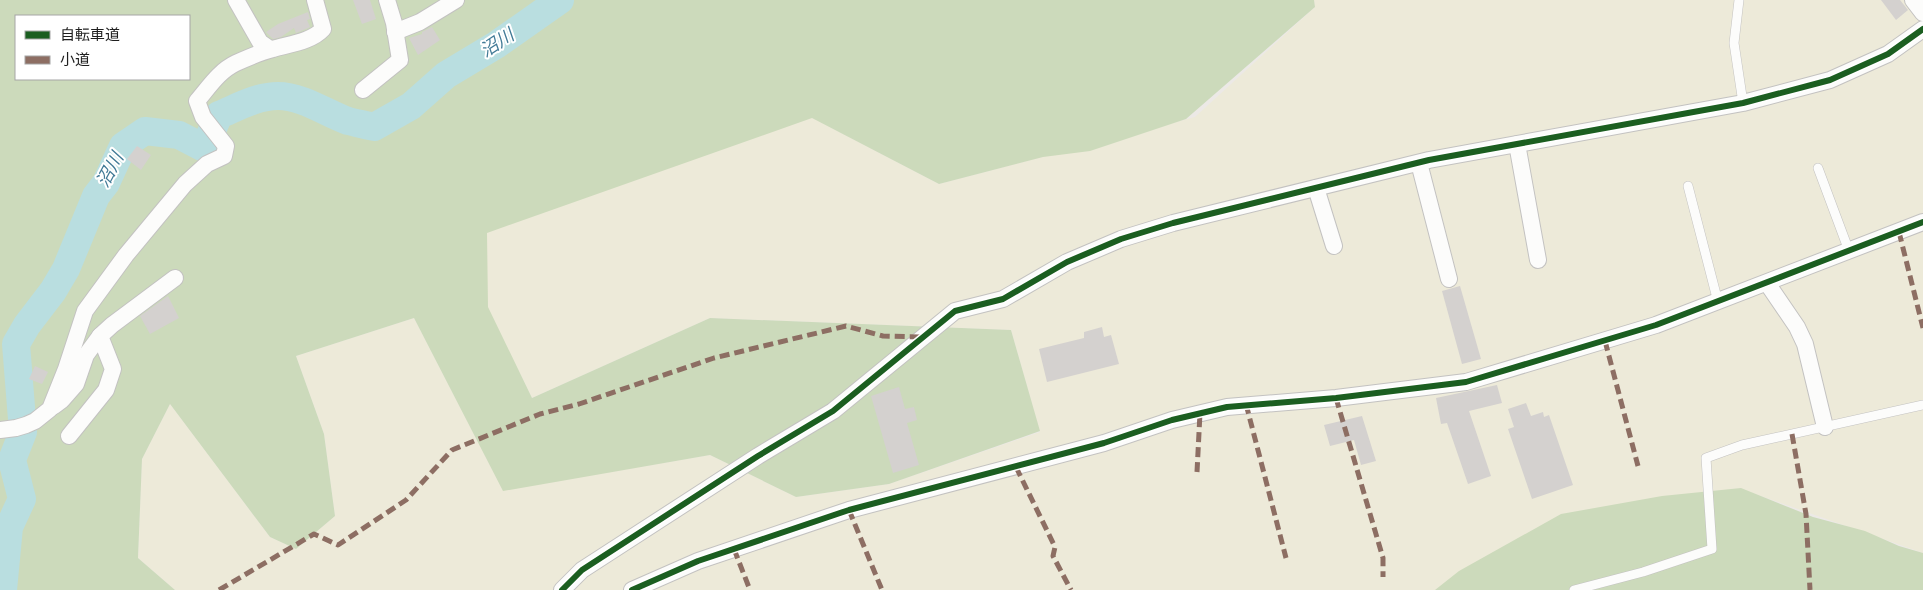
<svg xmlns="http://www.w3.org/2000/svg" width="1923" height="590" viewBox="0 0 1923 590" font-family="Overpass,'Noto Sans JP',sans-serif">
  <rect width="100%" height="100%" fill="#ece9e6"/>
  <path fill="#edead9" d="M1314 0H1923V553L1741 489 1439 590H175L138 558 142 459 170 404 270 537 296 549 335 516 324 434 296 356 414 318 503 490 710 455 796 497 889 484 1040 432 1011 330 710 318 532 398 485 303 484 231 805 114 939 184 1195 117 1315 7Z"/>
  <g fill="#ccdabb" fill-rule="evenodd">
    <path d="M0 0H1314L1315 7 1186 119 1090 151 1043 157 939 184 812 118 487 233 488 307 532 398 710 318 1011 330 1040 431 889 484 796 497 710 455 503 491 414 318 296 356 324 434 335 516 296 549 270 537 170 404 142 459 138 558 175 590H0ZM16 16H189V79H16Z"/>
    <path d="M1741 488 1813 517 1865 531 1899 546 1923 553V590H1435L1459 571 1561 514 1662 496Z"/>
  </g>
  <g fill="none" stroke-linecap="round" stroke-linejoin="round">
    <path stroke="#b9dee0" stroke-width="28" d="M3 590 9 527 22 499 12 460 23 432 16 344 27 325 53 291 66 269 96 196 106 183 123 146 145 131 179 135 204 148 219 115C238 107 257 96 278 96 302 96 326 113 348 121 356 123 366 125 374 127L411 106 446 75 496 45 560 0"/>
  </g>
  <g fill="#d4d1cf">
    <path d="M353 0H370L376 19 362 24Z"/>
    <path d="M1881 0H1900L1908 10 1896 20Z"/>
    <path d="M308 12 310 19 307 20 310 27 308 28 296 33 294 28 281 37 273 39 266 32 278 24Z"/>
    <path d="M432 27 440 40 418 55 409 38 422 34V32Z"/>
    <path d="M137 146 151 155 141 170 127 159Z"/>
    <path d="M1460 286 1481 359 1462 364 1442 291Z"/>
    <path d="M168 296 179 318 150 334 140 316Z"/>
    <path d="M1102 327 1104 337 1111 335 1119 364 1047 382 1039 349 1084 338V332Z"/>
    <path d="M35 366 48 372 42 384 29 379Z"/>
    <path d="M1497 385 1502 403 1469 411 1491 476 1468 484 1447 423 1441 424 1436 398Z"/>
    <path d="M899 387 905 409 914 407 917 420 907 423 919 465 893 473 871 396Z"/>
    <path d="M1526 403 1531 416 1543 412 1544 417 1549 415 1573 485 1532 499 1508 429 1514 427 1508 409Z"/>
    <path d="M1362 416 1376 461 1361 465 1354 440 1330 446 1324 425Z"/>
  </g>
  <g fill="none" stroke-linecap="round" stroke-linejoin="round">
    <g stroke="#c3c2c1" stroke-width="10">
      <g id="service">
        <path d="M1739 0 1734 43 1743 103"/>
        <path d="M1818 168 1849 251"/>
        <path d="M1688 186 1718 302"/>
        <path d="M1574 590 1643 572 1712 549 1706 458 1742 445 1923 405"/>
      </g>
    </g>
    <g stroke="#c3c2c1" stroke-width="18">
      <g id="minor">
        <path d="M236 0 260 42 270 49"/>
        <path d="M1913 0 1923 13"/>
        <path d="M395 32 420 22 456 0"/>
        <path d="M363 90 400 60 394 23 387 0"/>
        <path d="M1517 144 1538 260"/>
        <path d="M1419 163 1449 279"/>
        <path d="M1316 188 1334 246"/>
        <path d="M1767 283 1797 327 1805 344 1825 427"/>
        <path d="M54 406 62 400 76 384 86 355 100 336"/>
        <path d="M0 430 16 428 26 425 35 421 50 409 66 369 85 311 126 255 185 184 207 164 224 156 226 146 203 117 197 101C209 87 219 71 236 63 247 58 261 52 273 49 289 44 311 42 323 29L315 0"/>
        <path d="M69 436 106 390 113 369 100 336 112 325 175 278"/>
        <path d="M562 590 582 570 758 456 833 411 955 311 1003 299 1067 262 1121 239 1173 223 1429 160 1743 103 1830 80 1888 54 1923 29"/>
        <path d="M632 590 698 561 849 510 1104 443 1172 420 1227 407 1336 398 1466 382 1656 325 1923 222"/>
      </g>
    </g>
    <use href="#service" stroke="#fcfcfb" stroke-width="9"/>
    <use href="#minor" stroke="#fcfcfb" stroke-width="16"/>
    <g stroke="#8d6e63" stroke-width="5" stroke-dasharray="10 5" stroke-linecap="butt">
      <path d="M1899 232 1923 328"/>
      <path d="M1605 341 1638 466"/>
      <path d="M1336 398 1383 558V577"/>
      <path d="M1246 404 1286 558"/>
      <path d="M1792 434 1806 514 1810 590"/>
      <path d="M1016 467 1055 547 1053 556 1071 590"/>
      <path d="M1197 472 1200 413"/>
      <path d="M849 510 882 590"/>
      <path d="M734 549 750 590"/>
      <path d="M219 590 314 534 338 545 406 500 452 450 540 414 579 404 714 358 846 326 883 336 922 337"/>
    </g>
    <g stroke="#fff" stroke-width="9">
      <g id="cycleway">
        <path d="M562 590 582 570 758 456 833 411 955 311 1003 299 1067 262 1121 239 1173 223 1429 160 1743 103 1830 80 1888 54 1923 29"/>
        <path d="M632 590 698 561 849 510 1104 443 1172 420 1227 407 1336 398 1466 382 1656 325 1923 222"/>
      </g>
    </g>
    <use href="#cycleway" stroke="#1b5e20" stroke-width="6"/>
  </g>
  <g text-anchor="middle" stroke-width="4" stroke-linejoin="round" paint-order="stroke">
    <g font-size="18" font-style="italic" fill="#417a96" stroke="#fff">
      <text transform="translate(497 43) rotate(-33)" y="6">沼川</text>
      <text transform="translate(110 170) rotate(-62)" y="6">沼川</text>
    </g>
  </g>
  <rect x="15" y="15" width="175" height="65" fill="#ffffff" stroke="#a5a5a5"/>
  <rect x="25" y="31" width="25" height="8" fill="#1b5e20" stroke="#a5a5a5"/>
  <text x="60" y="40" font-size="15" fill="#1e1e1e">自転車道</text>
  <rect x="25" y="56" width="25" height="8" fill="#8d6e63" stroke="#a5a5a5"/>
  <text x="60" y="65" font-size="15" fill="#1e1e1e">小道</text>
</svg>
